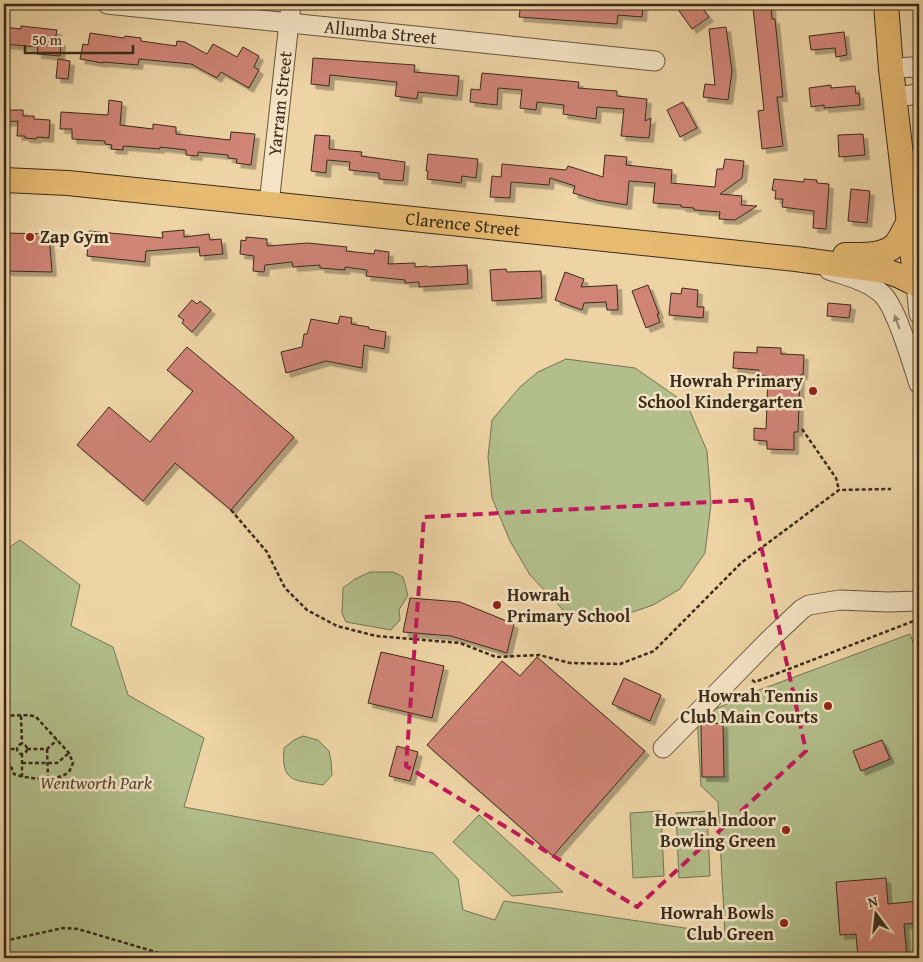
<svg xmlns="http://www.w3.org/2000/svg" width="923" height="962" viewBox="0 0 923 962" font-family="'Gentium Book Plus',serif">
  <defs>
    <filter id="shadow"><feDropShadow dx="4.5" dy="4.5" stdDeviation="0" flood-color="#0004"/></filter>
  </defs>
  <rect width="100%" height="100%" fill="#eed4a5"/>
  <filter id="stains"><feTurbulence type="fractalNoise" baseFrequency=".004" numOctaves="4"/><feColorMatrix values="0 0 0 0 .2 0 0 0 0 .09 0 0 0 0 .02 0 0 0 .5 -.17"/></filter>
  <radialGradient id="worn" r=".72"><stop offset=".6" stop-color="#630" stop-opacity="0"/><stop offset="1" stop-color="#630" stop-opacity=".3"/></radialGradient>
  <g fill="#b2be8b" stroke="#767452">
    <path d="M566 359 635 368 687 404 707 451 711 504 705 553 680 589 653 605 612 619 564 611 530 575 510 541 492 498 488 457 492 420 520 387 538 372Z"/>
    <path d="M20 540 80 585 71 626 113 647 128 695 204 738 184 807 433 853 458 879 463 910 495 920 504 901 725 934 718 802 701 786 697 716 735 701V699L910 634 919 659V958H4V551Z"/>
    <path d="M370 572H393L403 577 408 595 399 610 400 620 391 630 346 622 342 613 343 588 355 579Z"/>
    <path d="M303 736 318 740 329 751 331 761 332 775 323 785C294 780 281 783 284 748L294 740Z"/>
    <path d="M661 811 664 876 633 878 630 813Z"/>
    <path d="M707 811 710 876 679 878 676 813Z"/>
    <path d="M479 815 563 892 512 896 453 842Z"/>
  </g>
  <g fill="#cf8476" stroke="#3a2b1a" filter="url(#shadow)">
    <path d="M521 4H643L642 17 618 15 617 24 519 17Z"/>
    <path d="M674 4H699L709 17 692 29Z"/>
    <path d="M771 6 772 19H775L783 97H777L783 146 762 149 758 111 764 110 753 8Z"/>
    <path d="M21 26 57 30 55 40 61 41 60 56 37 54 38 47 4 44V27L21 29Z"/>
    <path d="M726 27 732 71 728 100 703 97 705 84 715 85 709 29Z"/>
    <path d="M844 32 847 55 836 57 835 48 811 50 809 36Z"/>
    <path d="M90 33 124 38 125 36 141 38V41L176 46 177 41 185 42 207 54 213 44 237 57 243 47 259 56 254 67 259 70 249 88 221 72 217 78 191 64 139 59 138 65 103 62V63L80 59 83 44 88 45Z"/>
    <path d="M313 58 415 65 414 72 459 76 457 96 418 92 417 99 395 96 397 82 330 75 329 86 311 84Z"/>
    <path d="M58 59 70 61 68 79 56 78Z"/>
    <path d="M482 73 579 82 578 88 617 91V96L647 99 645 121 651 118 649 138 621 136 624 109 597 107 596 119 563 114 564 105 537 102 536 110 520 108 522 90 498 88 497 105 470 102 471 89 480 90Z"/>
    <path d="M831 85V88L855 86 856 94 859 93 860 105 824 108V105L811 107 809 88Z"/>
    <path d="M109 100 122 102 120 125 153 129V124L176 127V134L230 140 231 132 255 134 251 165 236 163 237 159 228 158V155L198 152V156L186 155V150L160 147V149L123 146V150L111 149 112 145 105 144V141L72 139V129H60L61 112 108 115Z"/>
    <path d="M683 102 697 128 680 137 667 110Z"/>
    <path d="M4 110H23V116H34V119L50 120 49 138 37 137 36 139 25 138V136H17L18 121 4 122Z"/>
    <path d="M863 134 865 155 839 157 838 135Z"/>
    <path d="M315 135 330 136 329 149 362 152 361 156 405 162 403 181 379 179V173L349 170 350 162 327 160 326 173 311 171Z"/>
    <path d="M428 154 478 159 476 178 462 176 461 183 427 179 428 171H426Z"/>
    <path d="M605 155 627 157 626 165 672 170 671 183 715 187 717 169H723L725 159 744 161 742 178 720 194 742 196 741 205 757 206 735 220 719 219 720 212 694 210V208L681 207V205L653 203 655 183 629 181 627 205 596 200 573 193 575 186 550 178 549 185 511 182 510 198 490 197 492 176 501 177 502 164 566 170 568 166 603 177Z"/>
    <path d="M774 179 804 182V179L817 180V183L829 184 826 229 813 228 814 211 782 207 783 199H775L776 191 772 190Z"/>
    <path d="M851 189 870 191 867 223 848 221Z"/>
    <path d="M184 230V237L209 234 210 240 221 239 223 254 200 256 199 247 146 251 145 262 87 256 89 231 163 238 162 232Z"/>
    <path d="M4 233 49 234 52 272 4 271Z"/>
    <path d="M246 237 267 239V246L308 243 347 247 346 251 374 254 375 250 389 252 388 264 415 263V267L427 266 428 267 467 265 468 284 419 287V282L405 283V280L366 276 367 270 345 267V270L320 268V265L293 267 292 262 265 265 264 272 253 271 254 256 240 254 241 240 246 241Z"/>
    <path d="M506 269 507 272 541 271 542 298 492 301 490 270Z"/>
    <path d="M565 272 584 279 581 287 617 285 618 310H607L606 302 584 303 582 310 555 300Z"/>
    <path d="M648 285 659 314H657L660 322 646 328 632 291Z"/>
    <path d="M682 288 698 290 697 307H704L703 318 669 315 671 293 681 294Z"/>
    <path d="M192 300 197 304 200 301 211 310 192 332 182 323 184 320 178 316Z"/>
    <path d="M828 303 851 305 849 318 827 316Z"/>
    <path d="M340 316 352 318 351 324 369 327V329L386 332 384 349 364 345 362 368 326 361 286 373 281 352 302 347 304 334H307L311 319 338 324Z"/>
    <path d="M187 347 294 437 231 510 175 463 143 501 77 445 109 407 150 442 193 391 167 370Z"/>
    <path d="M757 347 781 348V354L804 355 803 375H800L798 432H794V450L767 449V441L754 440V428L766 429 768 376 759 375V370L733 368 734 352 757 353Z"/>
    <path d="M410 598 460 602 514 624 507 653 451 636 403 632Z"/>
    <path d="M381 652 444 666 432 718 368 703Z"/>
    <path d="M537 657 645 751 553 856 427 745 502 661 520 676Z"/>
    <path d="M624 678 661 695 650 721 612 704Z"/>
    <path d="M723 723 724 777H702L701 726 703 724Z"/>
    <path d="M882 740 890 759 861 771 853 751Z"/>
    <path d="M397 746 418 752 410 781 389 776Z"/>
    <path d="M886 878 888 904 919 901V923L904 924 907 958H858L856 934 840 935 836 882Z"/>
  </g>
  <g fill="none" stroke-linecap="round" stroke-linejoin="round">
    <g stroke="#67553d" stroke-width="21">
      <g id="minor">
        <path id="s1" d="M107 4 655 61"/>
        <path d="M891 69 910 67 919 69"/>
        <path d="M895 97 919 94"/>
        <path id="s2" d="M269 204 291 4"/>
        <path d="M829 270C847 276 868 281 882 294 897 308 912 363 919 384"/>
        <path d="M916 284 919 314"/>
        <path d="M663 748 768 641 802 609 809 605 840 600 888 602 919 601"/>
      </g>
    </g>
    <g stroke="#3a2b1a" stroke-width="26">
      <g id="major">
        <path d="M886 4 891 69 916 284"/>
        <path id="s3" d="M4 180 68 183 796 259 886 271 900 276 916 284"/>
        <path d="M845 255C860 255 885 257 896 244 901 238 904 230 908 223"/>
      </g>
    </g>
    <g stroke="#3a2b1a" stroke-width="2.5" stroke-dasharray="4 2.5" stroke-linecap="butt">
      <path d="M802 429 836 478 839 490"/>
      <path d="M231 510 267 552 285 588 307 610 337 626 376 636 460 643 496 657 539 655 570 663 620 664 654 651 741 563 839 490 891 489"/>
      <path d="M752 680 755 682 919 619"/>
      <path d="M4 715C15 717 26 713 36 717L69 753 73 763C72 765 71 768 70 770 61 783 27 779 14 774L10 764 4 761"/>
      <path d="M21 716 22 744"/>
      <circle cx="22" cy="749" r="5"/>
      <path d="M4 749H17"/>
      <path d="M27 749H47L57 740"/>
      <path d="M47 749 48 778"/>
      <path d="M22 763H57L69 753"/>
      <path d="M22 777V754"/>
      <path d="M4 941 63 928 78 929 176 958"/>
    </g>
    <use href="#minor" stroke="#f4e3c4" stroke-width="19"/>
    <use href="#major" stroke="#e7ba72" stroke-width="24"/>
  </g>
  <defs><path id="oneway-solid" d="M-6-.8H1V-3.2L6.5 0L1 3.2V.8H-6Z" transform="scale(1.25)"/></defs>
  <use fill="#97876f" href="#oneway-solid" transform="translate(897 322) rotate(-110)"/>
  <path fill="none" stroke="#c2185b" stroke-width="4" stroke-dasharray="10 6" stroke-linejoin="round" d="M751 500 806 751 637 907 406 766 424 517Z"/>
  <g fill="#8f2418" stroke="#f4e3c4" stroke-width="2">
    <circle cx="30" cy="237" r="5"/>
    <circle cx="813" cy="391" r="5"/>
    <circle cx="497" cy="605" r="5"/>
    <circle cx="828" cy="706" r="5"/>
    <circle cx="786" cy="830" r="5"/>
    <circle cx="784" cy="923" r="5"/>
  </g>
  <g text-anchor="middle" stroke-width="5" stroke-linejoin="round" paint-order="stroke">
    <g font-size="18" fill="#3a2b1a" stroke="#f4e3c4">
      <text dy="6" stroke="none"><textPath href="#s1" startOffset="275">Allumba Street</textPath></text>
      <text dy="6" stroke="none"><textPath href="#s2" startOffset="101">Yarram Street</textPath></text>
      <text dy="6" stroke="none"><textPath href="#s3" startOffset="461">Clarence Street</textPath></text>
    </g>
    <g font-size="18" font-weight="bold" fill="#3a2b1a" stroke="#f4e3c4" text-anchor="end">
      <text x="40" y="243" text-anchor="start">Zap Gym</text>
      <text x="803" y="387">Howrah Primary<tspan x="803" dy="21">School Kindergarten</tspan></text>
      <text x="507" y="601" text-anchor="start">Howrah<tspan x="507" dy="21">Primary School</tspan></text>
      <text x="818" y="702">Howrah Tennis<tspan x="818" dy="21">Club Main Courts</tspan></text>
      <text x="776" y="826">Howrah Indoor<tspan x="776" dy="21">Bowling Green</tspan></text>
      <text x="774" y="919">Howrah Bowls<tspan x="774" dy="21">Club Green</tspan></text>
    </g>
    <g font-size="18" font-style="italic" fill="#524831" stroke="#f4e3c4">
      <text x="96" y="789">Wentworth Park</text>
    </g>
  </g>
  <rect width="923" height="962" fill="none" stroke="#eed4a5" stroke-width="20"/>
  <rect x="5" y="5" width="913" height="952" fill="none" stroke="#3a2b1a" stroke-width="2.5"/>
  <rect x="10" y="10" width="903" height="942" fill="none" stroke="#3a2b1a"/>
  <g transform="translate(876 914) rotate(345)" stroke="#f4e3c4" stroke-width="4" paint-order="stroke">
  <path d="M0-4L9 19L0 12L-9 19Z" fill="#3a2b1a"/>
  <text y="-8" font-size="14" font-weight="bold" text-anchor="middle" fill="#3a2b1a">N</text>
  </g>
  <path d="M25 45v8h108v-8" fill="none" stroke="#3a2b1a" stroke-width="2.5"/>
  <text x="32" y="45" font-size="15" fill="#3a2b1a" stroke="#f4e3c4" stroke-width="4" paint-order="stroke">50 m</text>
  <rect width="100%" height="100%" filter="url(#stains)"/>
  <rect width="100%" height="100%" fill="url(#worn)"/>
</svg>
